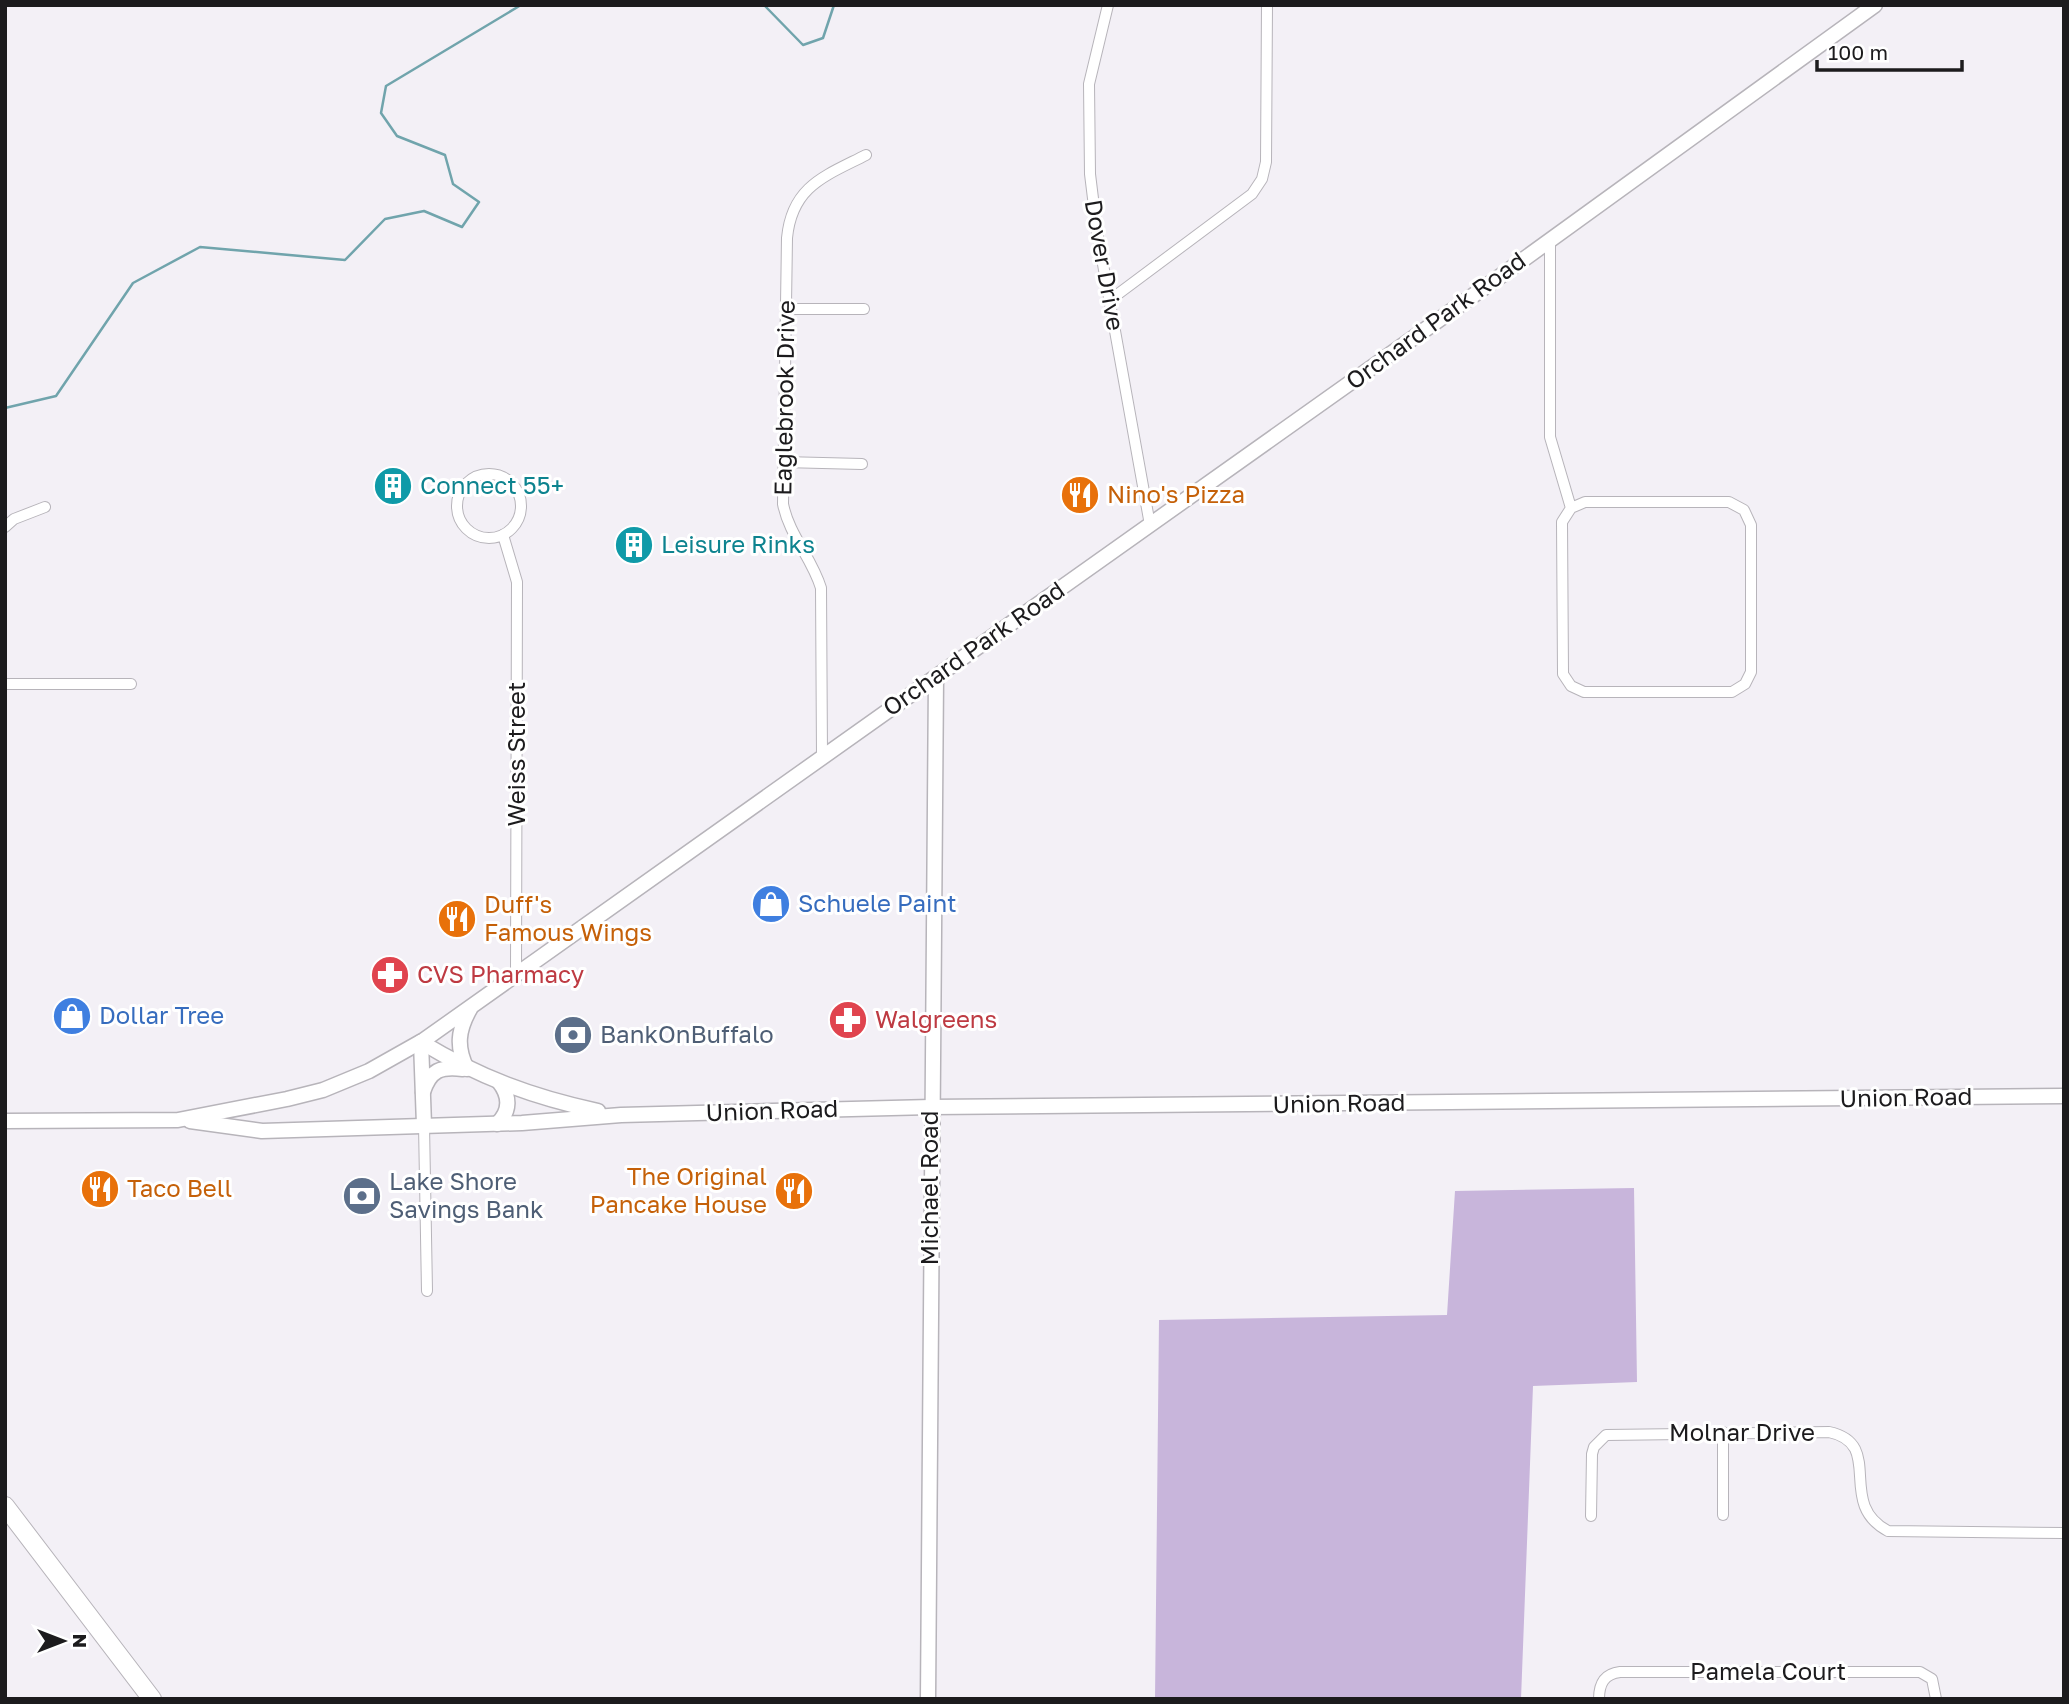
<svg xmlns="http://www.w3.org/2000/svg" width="2069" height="1704" viewBox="0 0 2069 1704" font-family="'Golos Text',sans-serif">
  <rect width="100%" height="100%" fill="#f3f0f6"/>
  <path fill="#c8b5db" d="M1634 1188 1637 1382 1533 1386 1521 1699H1155L1159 1320 1447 1315 1455 1191Z"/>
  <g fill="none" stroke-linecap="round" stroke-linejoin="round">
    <g stroke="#70a4ac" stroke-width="2.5">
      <path d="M764 5 803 45 823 38 834 5"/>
      <path d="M5 408 56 396 133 283 200 247 345 260 385 219 424 211 462 227 479 202 453 184 445 155 397 136 381 113 386 86 521 5"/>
    </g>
    <g stroke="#b7b4ba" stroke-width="12">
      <g id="street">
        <path d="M1108 5 1089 84 1090 174 1097 231 1150 525"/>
        <path d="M1550 240V437L1571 508 1562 522 1563 674 1571 686 1584 692H1732L1745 684 1751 672V525L1744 510 1729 502H1585L1571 508"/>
        <path d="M1110 300 1252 194 1262 179 1266 162 1267 5"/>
        <path d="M786 309H864"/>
        <path d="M783 462 862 464"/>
        <circle cx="489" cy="506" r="32"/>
        <path d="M5 527 14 519 45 507"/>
        <path d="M503 535 517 582 516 975"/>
        <path d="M5 684H131"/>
        <path d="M822 756 821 588C812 558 789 535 783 504L787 238C792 186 825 176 866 155"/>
        <path d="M424 1125 427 1291"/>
        <path d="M1723 1432V1515"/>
        <path d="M1591 1516 1592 1454 1594 1447 1606 1435 1829 1432C1886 1444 1835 1503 1888 1531L2064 1533"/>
        <path d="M1599 1699C1599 1684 1604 1674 1620 1672H1920L1932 1679 1936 1699"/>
      </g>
    </g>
    <g stroke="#b7b4ba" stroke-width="17">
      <g id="secondary">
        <path d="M421 1042C479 1077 532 1097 598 1111"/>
        <path d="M421 1042 424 1125"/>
        <path d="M467 1069C456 1047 458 1030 470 1009"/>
        <path d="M423 1092C430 1070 441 1066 463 1069"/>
        <path d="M5 1121 178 1120 287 1099 323 1090 369 1071 424 1040 1502 275 1875 5"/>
        <path d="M190 1121 262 1131 522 1123 621 1115 931 1107 2064 1096"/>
        <path d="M497 1124C511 1111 510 1096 499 1082"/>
        <path d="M928 1699 936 677"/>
      </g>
    </g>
    <g stroke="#b7b4ba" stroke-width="20">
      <path id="highway" d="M5 1506 152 1699"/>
    </g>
    <use href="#street" stroke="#fff" stroke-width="10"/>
    <use href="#secondary" stroke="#fff" stroke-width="14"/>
    <use href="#highway" stroke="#fff" stroke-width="18"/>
  </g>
  <defs>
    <g id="building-disc" transform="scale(2.0125)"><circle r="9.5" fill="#0f9aa8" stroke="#fff"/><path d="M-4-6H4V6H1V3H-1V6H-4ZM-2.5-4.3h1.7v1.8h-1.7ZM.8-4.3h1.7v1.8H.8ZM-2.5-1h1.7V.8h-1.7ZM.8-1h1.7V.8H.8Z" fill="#fff"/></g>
    <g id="restaurant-disc" transform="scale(2.0125)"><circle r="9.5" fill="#e8710a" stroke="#fff"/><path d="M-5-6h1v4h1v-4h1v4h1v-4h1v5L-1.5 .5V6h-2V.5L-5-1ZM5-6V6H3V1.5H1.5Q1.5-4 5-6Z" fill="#fff"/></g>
    <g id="shop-disc" transform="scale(2.0125)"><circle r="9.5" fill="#3f7fe0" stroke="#fff"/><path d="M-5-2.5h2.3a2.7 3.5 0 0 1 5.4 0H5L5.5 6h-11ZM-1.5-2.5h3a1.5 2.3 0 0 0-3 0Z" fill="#fff"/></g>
    <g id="pharmacy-disc" transform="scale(2.0125)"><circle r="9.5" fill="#e0444e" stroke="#fff"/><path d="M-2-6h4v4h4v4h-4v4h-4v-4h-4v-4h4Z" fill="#fff"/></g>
    <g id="bank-disc" transform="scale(2.0125)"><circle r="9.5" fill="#5c6f8a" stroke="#fff"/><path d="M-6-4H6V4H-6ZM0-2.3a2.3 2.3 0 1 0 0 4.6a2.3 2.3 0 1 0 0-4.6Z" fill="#fff"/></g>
  </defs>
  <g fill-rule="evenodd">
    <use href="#building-disc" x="393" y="486"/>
    <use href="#restaurant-disc" x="1080" y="495"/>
    <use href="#building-disc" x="634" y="545"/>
    <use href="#shop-disc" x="771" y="904"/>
    <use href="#restaurant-disc" x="457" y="919"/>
    <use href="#pharmacy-disc" x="390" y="975"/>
    <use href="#shop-disc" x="72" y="1016"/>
    <use href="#pharmacy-disc" x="848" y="1020"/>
    <use href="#bank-disc" x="573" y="1035"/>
    <use href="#restaurant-disc" x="100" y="1189"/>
    <use href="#restaurant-disc" x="794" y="1191"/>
    <use href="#bank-disc" x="362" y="1196"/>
  </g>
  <g text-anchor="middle" stroke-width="6" stroke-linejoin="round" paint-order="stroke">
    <g font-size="24" fill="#1c1b1d" stroke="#fff">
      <text transform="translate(1104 265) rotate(80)" y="8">Dover Drive</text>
      <text transform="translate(1436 321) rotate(-36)" y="8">Orchard Park Road</text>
      <text transform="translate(785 398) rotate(-89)" y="8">Eaglebrook Drive</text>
      <text transform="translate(974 649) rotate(-35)" y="8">Orchard Park Road</text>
      <text transform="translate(517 754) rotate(-90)" y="8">Weiss Street</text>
      <text transform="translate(1906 1098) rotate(-1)" y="8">Union Road</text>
      <text transform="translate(1339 1104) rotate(-1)" y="8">Union Road</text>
      <text transform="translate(772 1111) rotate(-2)" y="8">Union Road</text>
      <text transform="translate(930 1188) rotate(-90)" y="8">Michael Road</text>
      <text x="1742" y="1441">Molnar Drive</text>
      <text x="1768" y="1680">Pamela Court</text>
    </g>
    <g font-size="24" fill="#0d838f" stroke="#fff" text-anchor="start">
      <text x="420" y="494">Connect 55+</text>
      <text x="661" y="553">Leisure Rinks</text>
    </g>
    <g font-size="24" fill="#c56008" stroke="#fff" text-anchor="start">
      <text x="1107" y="503">Nino's Pizza</text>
      <text x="484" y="913">Duff's<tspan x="484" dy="28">Famous Wings</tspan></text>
      <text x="767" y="1185" text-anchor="end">The Original<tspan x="767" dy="28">Pancake House</tspan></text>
      <text x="127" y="1197">Taco Bell</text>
    </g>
    <g font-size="24" fill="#366cbe" stroke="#fff" text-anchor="start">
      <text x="798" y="912">Schuele Paint</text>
      <text x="99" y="1024">Dollar Tree</text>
    </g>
    <g font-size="24" fill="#be3a42" stroke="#fff" text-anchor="start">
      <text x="417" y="983">CVS Pharmacy</text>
      <text x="875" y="1028">Walgreens</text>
    </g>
    <g font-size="24" fill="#4e5e75" stroke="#fff" text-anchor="start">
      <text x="600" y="1043">BankOnBuffalo</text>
      <text x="389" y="1190">Lake Shore<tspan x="389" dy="28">Savings Bank</tspan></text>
    </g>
  </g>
  <rect width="2069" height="1704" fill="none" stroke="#1c1b1d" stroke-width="14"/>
  <g transform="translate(63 1641) rotate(90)" stroke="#ffffff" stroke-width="5" paint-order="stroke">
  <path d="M0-5L12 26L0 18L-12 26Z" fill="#1c1b1d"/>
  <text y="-10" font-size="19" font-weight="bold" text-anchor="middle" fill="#1c1b1d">N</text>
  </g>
  <path d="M1817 60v10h145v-10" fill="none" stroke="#1c1b1d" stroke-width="3.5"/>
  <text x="1828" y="60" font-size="21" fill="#1c1b1d" stroke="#ffffff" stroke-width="5" paint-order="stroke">100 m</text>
</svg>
